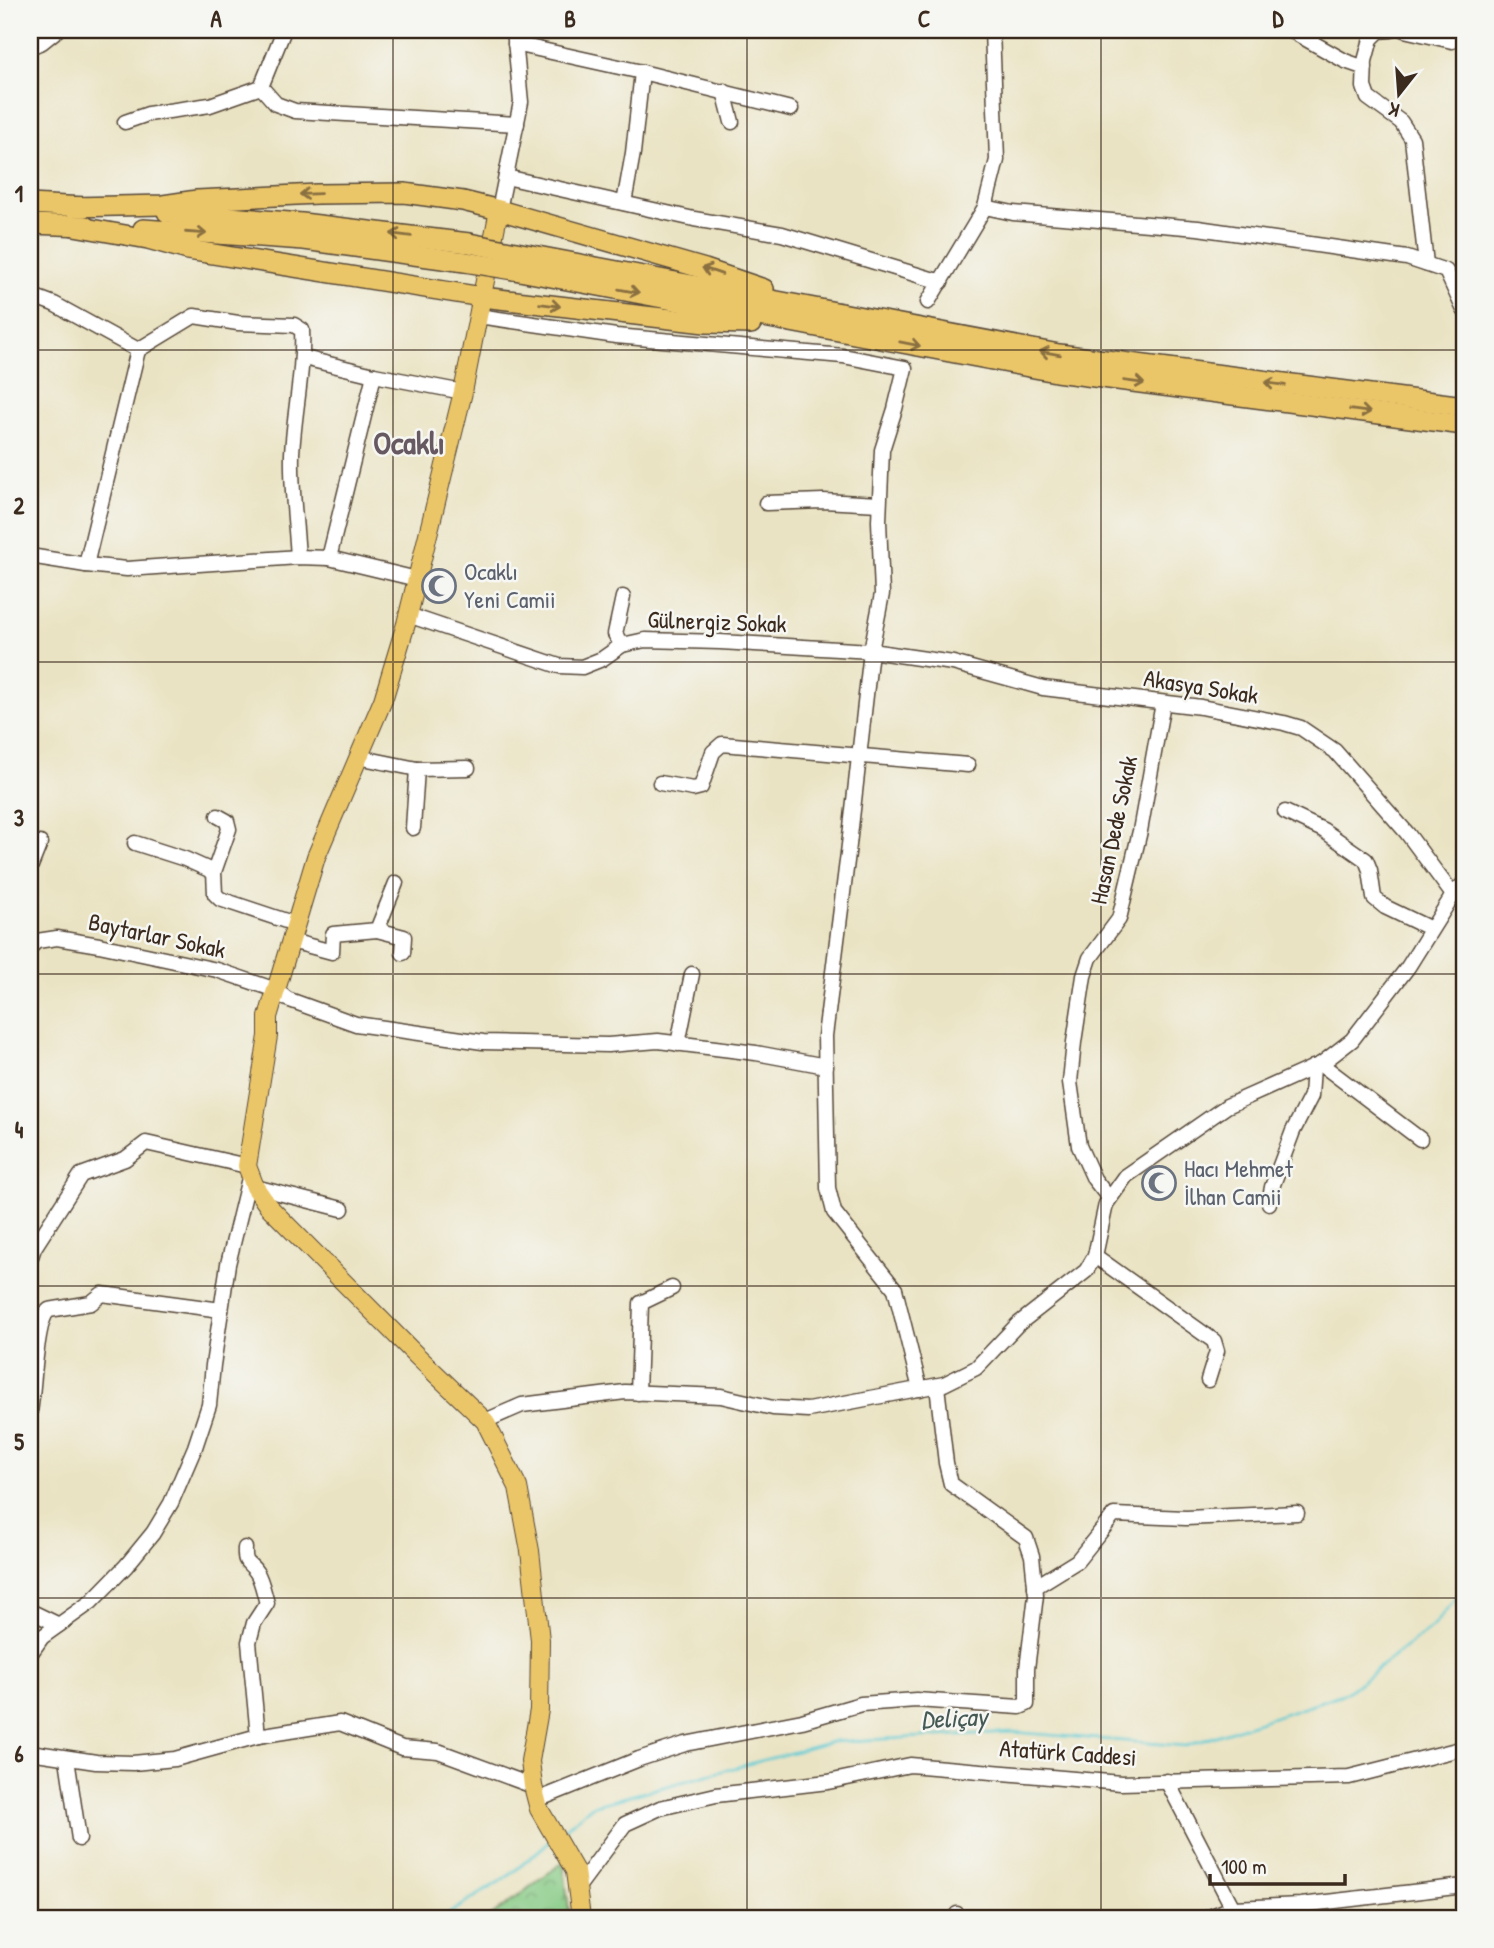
<svg xmlns="http://www.w3.org/2000/svg" width="1494" height="1948" viewBox="0 0 1494 1948" font-family="'Patrick Hand',sans-serif">
  <defs>
    <pattern id="park-crowns" width="20" height="18" patternUnits="userSpaceOnUse" patternTransform="scale(1.75)"><rect width="20" height="18" fill="#86ca84"/><path d="M2 6a3 3 0 1 1 6 0M12 15a3 3 0 1 1 6 0" fill="none" stroke="#6fa46b"/></pattern>
  </defs>
  <rect width="100%" height="100%" fill="#f6f6f2"/>
  <filter id="ink" filterUnits="userSpaceOnUse"><feTurbulence type="fractalNoise" baseFrequency=".0143" numOctaves="2"/><feDisplacementMap in="SourceGraphic" scale="14" xChannelSelector="R" yChannelSelector="G"/><feConvolveMatrix kernelMatrix="1 2 1 2 8 2 1 2 1" color-interpolation-filters="sRGB"/></filter>
  <filter id="wash" filterUnits="userSpaceOnUse"><feTurbulence type="fractalNoise" baseFrequency=".00686" numOctaves="4" result="noise"/><feDisplacementMap in="SourceGraphic" scale="28" xChannelSelector="R" yChannelSelector="G"/><feGaussianBlur stdDeviation="1.57" result="paint"/><feColorMatrix in="noise" values="0 0 0 0 0 0 0 0 0 0 0 0 0 0 0 0 0 1.4 0 .05"/><feComposite in="paint" operator="in"/></filter>
  <g filter="url(#wash)">
    <rect width="100%" height="100%" fill="#eae3c3"/>
    <path fill="url(#park-crowns)" stroke="#607a51" stroke-width="2" d="M563 1862 570 1918H489Z"/>
    <g fill="none" stroke-linecap="round" stroke-linejoin="round">
      <g stroke="#5dcad3" stroke-width="2.5">
        <path d="M561 1832 592 1806 831 1742 1012 1732 1186 1746 1346 1693 1432 1627 1464 1588"/>
        <path d="M442 1918 510 1875 550 1841"/>
      </g>
    </g>
  </g>
  <g filter="url(#ink)">
    <g fill="none" stroke-linecap="round" stroke-linejoin="round">
      <g stroke="#554637" stroke-width="17">
        <g id="minor">
          <path d="M1290 30 1345 61 1365 68"/>
          <path d="M1391 30 1379 31 1371 39 1365 61 1364 87 1368 98 1401 122 1412 139 1426 264"/>
          <path d="M1404 30 1452 41 1455 30"/>
          <path d="M515 44 642 72 791 109"/>
          <path d="M30 47 42 42 57 30"/>
          <path d="M261 87 276 104 295 111 517 124"/>
          <path d="M724 91 732 122"/>
          <path d="M125 122 148 114 210 105 261 87 284 30"/>
          <path d="M506 177 694 219 782 234 941 282"/>
          <path d="M624 203 633 153 642 72"/>
          <path d="M985 207 1013 213 1198 228 1407 258 1446 271 1464 310"/>
          <path d="M499 210 521 102 514 30"/>
          <path d="M30 295 54 304 138 350"/>
          <path d="M928 302 985 207 997 160 992 30"/>
          <path d="M478 316 616 336 843 356 905 368 895 409 882 450 879 521 882 594 871 651 849 845 825 1036 828 1188 834 1212 895 1289 920 1389"/>
          <path d="M304 358 374 375 463 392"/>
          <path d="M766 503 823 501 879 504"/>
          <path d="M30 556 86 565 127 569 298 557 329 558 417 579"/>
          <path d="M329 558 374 375"/>
          <path d="M86 565 138 350 194 316 238 323 294 325 302 330C304 371 294 412 292 454 291 488 296 523 298 557"/>
          <path d="M408 615 559 666 582 667 602 659 622 645 645 640 720 642 871 651 953 663 1043 688 1201 707 1284 723 1301 728 1335 751 1407 833 1453 895"/>
          <path d="M622 645 615 634 623 597"/>
          <path d="M358 757 417 769 468 768"/>
          <path d="M660 783 693 789 701 787 713 752 722 744 968 765"/>
          <path d="M1285 812 1323 830 1366 860 1370 870 1374 898 1385 907 1431 929"/>
          <path d="M218 816 227 821 229 829 214 872 215 894 220 899 295 924"/>
          <path d="M413 828 417 769"/>
          <path d="M135 843 185 859 214 872"/>
          <path d="M30 868 40 843"/>
          <path d="M377 930 404 937 403 953"/>
          <path d="M291 941 332 952 333 934 377 930 396 883"/>
          <path d="M30 947 37 941 57 938 99 945 217 970 276 990 287 999 356 1024 483 1042 608 1045 658 1041 756 1053 826 1066"/>
          <path d="M678 1044 692 974"/>
          <path d="M1321 1064 1420 1139"/>
          <path d="M255 1187 342 1209"/>
          <path d="M1109 1198 1094 1179 1079 1146 1070 1082 1074 1042 1084 976 1090 958 1119 919 1140 831 1163 703"/>
          <path d="M1269 1203 1272 1187 1293 1131 1311 1096 1313 1067"/>
          <path d="M1095 1256 1214 1341 1217 1351 1208 1380"/>
          <path d="M30 1260 34 1248 81 1175 125 1159 146 1143 247 1166"/>
          <path d="M638 1393 641 1303 672 1288"/>
          <path d="M30 1412C34 1392 35 1320 49 1310L91 1303 102 1294 221 1310"/>
          <path d="M485 1421 522 1405 625 1392 721 1396 773 1408 808 1410 944 1384 976 1368 1017 1325 1086 1271 1095 1256 1106 1204 1126 1176 1227 1106 1321 1064 1352 1040 1408 967 1453 895 1464 883"/>
          <path d="M245 1548C244 1567 250 1561 257 1573 262 1581 264 1594 267 1603L254 1623 249 1642 258 1736"/>
          <path d="M1035 1587 1077 1561 1114 1515 1186 1518 1297 1513"/>
          <path d="M30 1611 59 1625"/>
          <path d="M30 1654 42 1637 91 1602 126 1566 153 1533 171 1503 195 1447 209 1405 213 1365 228 1264 250 1174"/>
          <path d="M30 1752 96 1762 133 1763 175 1759 258 1736 340 1723 402 1748 438 1751 533 1786"/>
          <path d="M67 1759 79 1839"/>
          <path d="M1167 1781 1238 1918"/>
          <path d="M537 1800 639 1759 685 1744 802 1721 861 1704 916 1700 1020 1707 1027 1704V1669L1036 1595 1032 1556 1026 1538 951 1484 946 1463 937 1386"/>
          <path d="M578 1887 625 1824 660 1808 716 1795 828 1782 910 1765 1121 1783 1349 1777 1464 1748"/>
          <path d="M957 1914 958 1918"/>
          <path d="M1080 1918H1082"/>
          <path d="M1207 1918 1232 1908 1301 1905 1464 1886"/>
        </g>
      </g>
      <g stroke="#554637" stroke-width="20">
        <path id="major" d="M499 210 463 392 406 624 383 700 316 857 276 990 268 1017V1036L247 1166 255 1187 268 1206 416 1355 485 1421 518 1487 530 1551 540 1640 539 1710 530 1761 533 1786 539 1809 575 1871 581 1918"/>
      </g>
      <g stroke="#554637" stroke-width="22">
        <g id="highway">
          <path d="M30 204 84 207"/>
          <path d="M72 207 163 205 197 200 317 194 404 193 463 201 499 210 705 269 764 289"/>
          <path d="M167 212 302 223 469 243"/>
          <path d="M30 224 85 226"/>
          <path d="M74 226 148 239 188 250 482 297 705 323 751 324"/>
          <path d="M143 229 304 240 465 262"/>
          <path d="M516 252 1059 354 1464 406"/>
          <path d="M514 270 1056 372 1464 425"/>
        </g>
      </g>
      <use href="#minor" stroke="#fff" stroke-width="14"/>
      <use href="#major" stroke="#ebc669" stroke-width="18"/>
      <use href="#highway" stroke="#ebc669" stroke-width="19"/>
      <g stroke="#554637" stroke-width="22" stroke-linecap="butt">
        <g id="highway-bridge">
          <path d="M469 243 516 252"/>
          <path d="M465 262 514 270"/>
        </g>
      </g>
      <use href="#highway-bridge" stroke="#ebc669" stroke-width="19"/>
    </g>
    <defs><path id="oneway-shaft" d="M-6 0H5M1.5-3L5.5 0L1.5 3" fill="none" stroke-width="1.6" stroke-linecap="round" stroke-linejoin="round" transform="scale(1.75)"/></defs>
    <g stroke="#8a7040">
      <use href="#oneway-shaft" transform="translate(310 194) rotate(178)"/>
      <use href="#oneway-shaft" transform="translate(196 233) rotate(4)"/>
      <use href="#oneway-shaft" transform="translate(401 235) rotate(-173)"/>
      <use href="#oneway-shaft" transform="translate(712 271) rotate(-161)"/>
      <use href="#oneway-shaft" transform="translate(629 291) rotate(10)"/>
      <use href="#oneway-shaft" transform="translate(550 305) rotate(7)"/>
      <use href="#oneway-shaft" transform="translate(910 344) rotate(11)"/>
      <use href="#oneway-shaft" transform="translate(1050 353) rotate(-170)"/>
      <use href="#oneway-shaft" transform="translate(1134 382) rotate(8)"/>
      <use href="#oneway-shaft" transform="translate(1275 384) rotate(-173)"/>
      <use href="#oneway-shaft" transform="translate(1360 411) rotate(7)"/>
    </g>
  </g>
  <path fill="none" stroke="#3b2a1e" stroke-width="2" stroke-opacity="0.55" d="M393 30V1918M747 30V1918M1101 30V1918M30 350H1464M30 662H1464M30 974H1464M30 1286H1464M30 1598H1464"/>
  <defs>
    <g id="mosque-ring" transform="scale(1.75)"><circle r="9.5" fill="#f6f6f2" stroke="#6b7280" stroke-width="1.5"/><path d="M3.5-4.9A6 6 0 1 0 3.5 4.9A5 5 0 1 1 3.5-4.9Z" fill="#6b7280"/></g>
  </defs>
  <g fill-rule="evenodd">
    <use href="#mosque-ring" x="439" y="586"/>
    <use href="#mosque-ring" x="1159" y="1183"/>
  </g>
  <g text-anchor="middle" stroke-width="5" stroke-linejoin="round" paint-order="stroke">
    <g font-size="24" fill="#5b616d" stroke="#f6f6f2" text-anchor="start">
      <text x="464" y="580">Ocaklı<tspan x="464" dy="28">Yeni Camii</tspan></text>
      <text x="1184" y="1177">Hacı Mehmet<tspan x="1184" dy="28">İlhan Camii</tspan></text>
    </g>
    <g font-size="24" fill="#3b2a1e" stroke="#f6f6f2">
      <text transform="translate(717 622) rotate(2)" y="8">Gülnergiz Sokak</text>
      <text transform="translate(1201 687) rotate(9)" y="8">Akasya Sokak</text>
      <text transform="translate(1114 830) rotate(-78)" y="8">Hasan Dede Sokak</text>
      <text transform="translate(157 936) rotate(12)" y="8">Baytarlar Sokak</text>
      <text transform="translate(1068 1753) rotate(4)" y="8">Atatürk Caddesi</text>
    </g>
    <g font-size="26" font-style="italic" fill="#455a54" stroke="#f6f6f2">
      <text transform="translate(954 1718) rotate(-3)" y="9">Deliçay</text>
    </g>
    <g font-size="32" font-weight="bold" fill="#675962" stroke="#f6f6f2">
      <text x="409" y="454">Ocaklı</text>
    </g>
  </g>
  <rect width="1494" height="1948" fill="none" stroke="#f6f6f2" stroke-width="77"/>
  <g transform="translate(1399 94) rotate(197)" stroke="#f6f6f2" stroke-width="5" paint-order="stroke">
  <path d="M0-5L12 26L0 18L-12 26Z" fill="#3b2a1e"/>
  <text y="-10" font-size="19" font-weight="bold" text-anchor="middle" fill="#3b2a1e">K</text>
  </g>
  <path d="M1210 1874v10h135v-10" fill="none" stroke="#3b2a1e" stroke-width="3.5"/>
  <text x="1221" y="1874" font-size="21" fill="#3b2a1e" stroke="#f6f6f2" stroke-width="5" paint-order="stroke">100 m</text>
  <rect x="38" y="38" width="1418" height="1872" fill="none" stroke="#3b2a1e" stroke-width="2.5"/>
  <g font-size="23" text-anchor="middle" font-weight="bold" fill="#3b2a1e">
    <text x="216" y="27">A</text>
    <text x="570" y="27">B</text>
    <text x="924" y="27">C</text>
    <text x="1278" y="27">D</text>
    <text x="19" y="202">1</text>
    <text x="19" y="514">2</text>
    <text x="19" y="826">3</text>
    <text x="19" y="1138">4</text>
    <text x="19" y="1450">5</text>
    <text x="19" y="1762">6</text>
  </g>
</svg>
